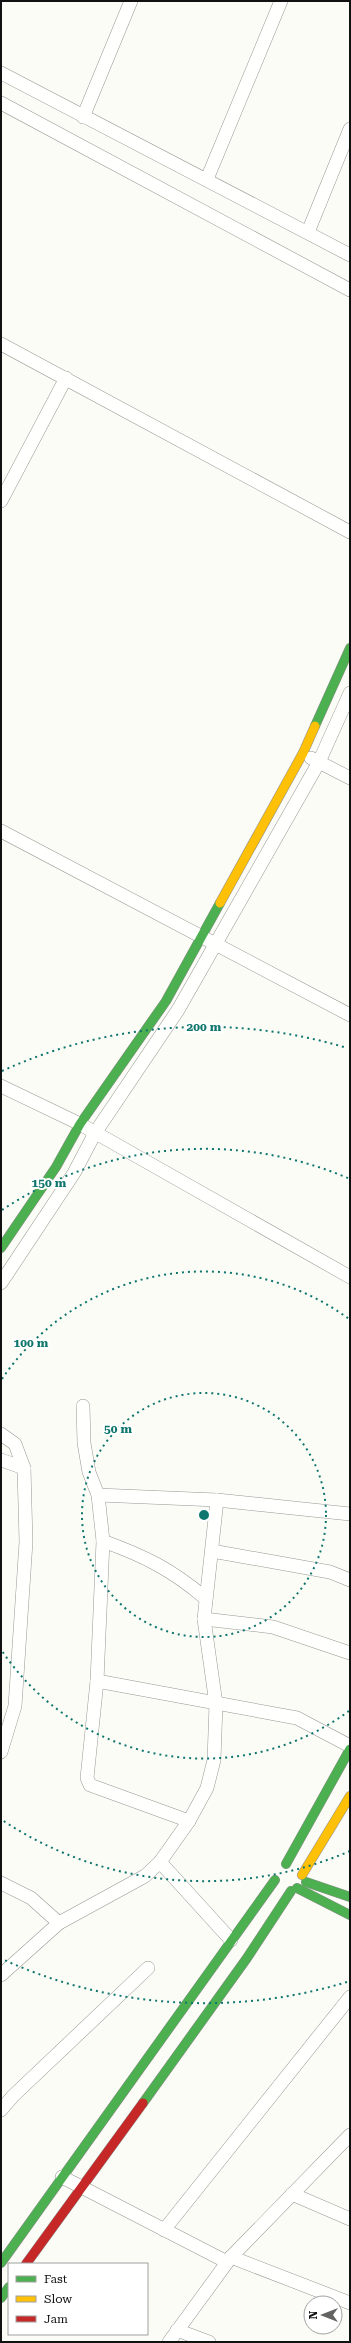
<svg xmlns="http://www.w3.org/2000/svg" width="351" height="2343" viewBox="0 0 351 2343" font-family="'Roboto Serif',serif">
  <rect width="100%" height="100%" fill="#fcfcf7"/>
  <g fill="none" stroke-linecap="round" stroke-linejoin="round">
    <g stroke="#979795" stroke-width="14">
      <g id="street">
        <path d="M1 73 350 255"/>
        <path d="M1 103 350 290"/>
        <path d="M83 117 131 1"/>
        <path d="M207 179 281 1"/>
        <path d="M308 232 350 129"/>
        <path d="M1 344 350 532"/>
        <path d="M1 501 66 378"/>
        <path d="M311 758 350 778"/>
        <path d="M1 831 350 1015"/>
        <path d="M1 1086 80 1124 350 1277"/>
        <path d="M1 1283 74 1173 95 1133 178 1010 319 762 350 693"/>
        <path d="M83 1406 84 1443 89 1472 98 1495 103 1541 97 1681 87 1778 90 1785 189 1821"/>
        <path d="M1 1434 15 1444 24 1468 26 1542 15 1706 1 1752"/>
        <path d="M1 1460 24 1468"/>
        <path d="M98 1495 217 1500 350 1514"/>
        <path d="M103 1541C144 1556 171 1569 205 1598"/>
        <path d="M212 1551 330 1572 350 1580"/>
        <path d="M204 1619 273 1627 350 1653"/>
        <path d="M97 1681 297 1718 350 1746"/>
        <path d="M160 1862 189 1821 207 1788 214 1760 216 1704 204 1619 217 1500"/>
        <path d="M1 1883 31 1898 59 1923"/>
        <path d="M1 1975 59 1923 145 1876 160 1862 231 1940"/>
        <path d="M1 2110 13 2096 148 1968"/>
        <path d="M62 2177 227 2262"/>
        <path d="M292 2194 350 2219"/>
        <path d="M164 2230 350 1997"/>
        <path d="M231 2257 350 2303"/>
        <path d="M177 2330 209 2342"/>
        <path d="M169 2342 231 2257 350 2135"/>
      </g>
    </g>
    <g stroke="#8d8d8b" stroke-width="10">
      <g id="fast">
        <path d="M315 726 350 648"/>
        <path d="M1 1248 56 1167 80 1124 166 1001 220 903"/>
        <path d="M286 1864 350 1749"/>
        <path d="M306 1882 350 1897"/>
        <path d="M297 1888 350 1915"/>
        <path d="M143 2103 247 1958 291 1891"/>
        <path d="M1 2263 275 1880"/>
        <path d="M1 2298 9 2287"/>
      </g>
    </g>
    <g stroke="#8d8d8b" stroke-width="10">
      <g id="slow">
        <path d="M220 903 303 753 315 726"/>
        <path d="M302 1875 350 1796"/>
      </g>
    </g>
    <g stroke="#8d8d8b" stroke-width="10">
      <path id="jam" d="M26 2264 143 2103"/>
    </g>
    <use href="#street" stroke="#fffffe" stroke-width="13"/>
    <use href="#fast" stroke="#4caf50" stroke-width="9"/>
    <use href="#slow" stroke="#ffc107" stroke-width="9"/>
    <use href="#jam" stroke="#c62828" stroke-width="9"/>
  </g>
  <g fill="none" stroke="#0f766e" stroke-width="2" stroke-dasharray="2 4">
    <circle cx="204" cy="1515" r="122"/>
    <path d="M349 1711A244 244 0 0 1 2 1651M2 1379A244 244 0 0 1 349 1319"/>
    <path d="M350 1851A366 366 0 0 1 2 1820M2 1210A366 366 0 0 1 350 1179"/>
    <path d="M347 1982A488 488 0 0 1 2 1959M2 1071A488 488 0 0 1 347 1048"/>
  </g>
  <circle cx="204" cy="1515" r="6" fill="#0f766e" stroke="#fff" stroke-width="2"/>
  <g font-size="12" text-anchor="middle" font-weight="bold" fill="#0f766e" stroke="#fff" stroke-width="4" stroke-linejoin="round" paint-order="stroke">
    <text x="204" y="1031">200 m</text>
    <text x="49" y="1187">150 m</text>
    <text x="31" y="1347">100 m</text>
    <text x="118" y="1433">50 m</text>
  </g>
  <rect width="351" height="2343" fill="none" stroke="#111111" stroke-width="4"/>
  <rect x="8" y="2263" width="140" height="72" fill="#ffffff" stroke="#a0a0a0"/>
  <rect x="16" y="2276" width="20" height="6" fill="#4caf50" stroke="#a0a0a0"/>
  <text x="44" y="2283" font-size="12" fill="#111111">Fast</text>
  <rect x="16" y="2296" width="20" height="6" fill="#ffc107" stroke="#a0a0a0"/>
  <text x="44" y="2303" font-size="12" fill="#111111">Slow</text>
  <rect x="16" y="2316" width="20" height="6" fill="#c62828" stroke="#a0a0a0"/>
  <text x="44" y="2323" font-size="12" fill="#111111">Jam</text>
  <g transform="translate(323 2315) rotate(270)"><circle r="19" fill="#ffffff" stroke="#a0a0a0"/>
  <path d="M0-3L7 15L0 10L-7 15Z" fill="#636362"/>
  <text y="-6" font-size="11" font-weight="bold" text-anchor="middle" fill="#111111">N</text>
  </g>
</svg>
